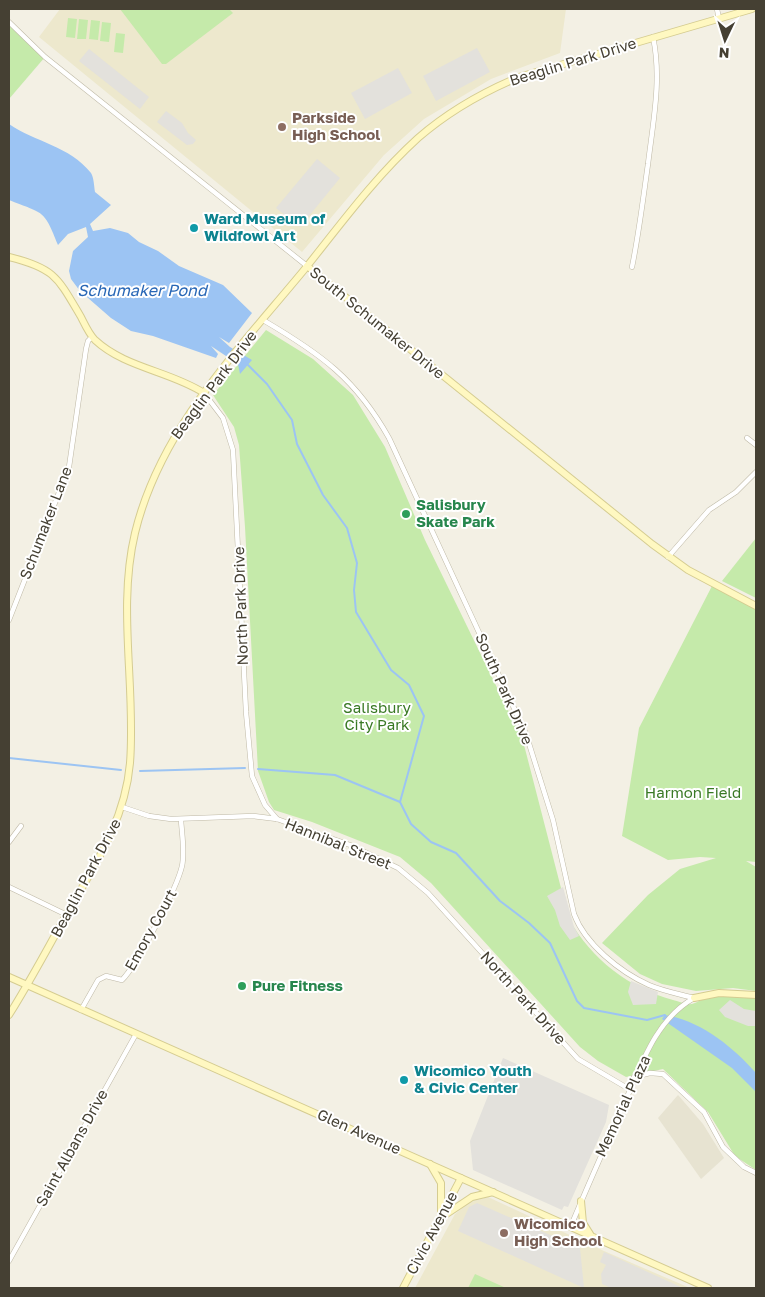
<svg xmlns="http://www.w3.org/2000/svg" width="765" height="1297" viewBox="0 0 765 1297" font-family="'Golos Text',sans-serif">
  <rect width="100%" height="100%" fill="#f3f0e4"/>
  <path fill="#e7e3d1" d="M678 1095 703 1124 724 1158 701 1179 658 1118Z"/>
  <g fill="#ede8cd">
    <path d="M60 9H566L560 53 491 79 424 119 384 155 302 252 39 37Z"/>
    <path d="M488 1197 604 1251 690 1288H415L455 1214 470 1202Z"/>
  </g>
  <g fill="#c5eaaa">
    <path d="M120 9H229L233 13 166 64H162Z"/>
    <path d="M68 18 77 19 75 38 66 37Z"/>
    <path d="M79 19 88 20 86 39H77Z"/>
    <path d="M91 20 100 21 98 40 89 39Z"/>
    <path d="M9 22 45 57 9 99Z"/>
    <path d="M102 22 111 23 109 42 100 41Z"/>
    <path d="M116 33 125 34 123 53 114 52Z"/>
    <path d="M266 330 313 359 353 395 385 447 425 540 523 741 569 919C591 959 629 988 673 1000 678 1001 687 1005 692 1004 697 1003 701 999 706 998 723 994 740 997 756 998V1170L735 1156 708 1112 663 1069 626 1077 598 1061 580 1047 431 883 400 857 312 822 274 810 269 802 258 771 245 527 239 445 234 427 213 395Z"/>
    <path d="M756 538V598L722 581Z"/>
    <path d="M712 586 756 609V862L746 861 756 867V991L733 988 696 991 662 984 640 974 602 943 648 895 680 869 716 858 700 857 668 860 622 836 639 728Z"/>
    <path d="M475 1274 506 1288H468Z"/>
  </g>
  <g fill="#e3e1dc">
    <path d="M477 48 490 72 436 101 423 76Z"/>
    <path d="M89 49 149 97 140 109 79 61Z"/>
    <path d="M398 68 412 93 365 119 351 93Z"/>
    <path d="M166 111 182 123 188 133 196 140 193 144 187 145 157 122Z"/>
    <path d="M317 159 340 178 300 227 276 208Z"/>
    <path d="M563 887 574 927 579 936 570 940 560 926 555 910 547 896Z"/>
    <path d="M631 981 658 992 656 1004 633 1005 628 992Z"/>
    <path d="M730 1000 744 1009 756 1011V1026H748L725 1017 719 1010Z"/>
    <path d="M503 1058 609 1105 606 1122 568 1207 564 1206 562 1210 473 1170 470 1141Z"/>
    <path d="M477 1203 580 1248 584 1288 458 1231 469 1207Z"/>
    <path d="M604 1252 683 1288H611L602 1284 601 1274 606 1265 600 1262Z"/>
  </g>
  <g fill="#9cc4f3">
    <path d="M9 124C35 142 70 146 91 173 94 178 94 186 95 192L111 205 90 224 93 231 110 228 128 233 139 242 158 251 179 266 223 285 252 313 229 343 219 337 230 347 252 360 240 374 238 364 211 346 218 354 216 358 153 336 131 331 111 318 80 291 71 279 69 271 73 251 88 237 86 227 68 234 58 245C44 209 44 214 9 200Z"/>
    <path d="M665 1015C701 1021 732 1046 756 1073V1092L732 1068 662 1019Z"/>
  </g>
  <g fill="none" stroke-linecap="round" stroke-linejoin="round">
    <g stroke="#9cc4f3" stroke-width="2">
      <path d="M248 365 267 384 292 420 297 444 323 495 347 528 357 563 354 590 356 612 391 670 409 685 424 716 400 802 411 824 431 842 456 853 500 901 529 923 550 943 577 1001 584 1008 647 1020 665 1015"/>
      <path d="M9 758 121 770"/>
      <path d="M258 769 335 775 400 802"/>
      <path d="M140 771 245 768"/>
    </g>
    <g stroke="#bfb9a6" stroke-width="5.5">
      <g id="street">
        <path d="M717 9 719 19"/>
        <path d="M9 22 45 57 307 266"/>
        <path d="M632 267C639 233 643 199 648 164 653 122 662 79 653 37"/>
        <path d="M263 320C321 354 356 379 389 438L526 734 553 820 574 914C585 944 620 972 649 985 663 991 679 994 694 998"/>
        <path d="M204 393 223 418 233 450 246 712 252 776 265 805 277 819"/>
        <path d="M747 438 756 445"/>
        <path d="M668 557 709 510 736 492 756 472"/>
        <path d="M9 620 69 467 86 349 88 341 92 337"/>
        <path d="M122 807 149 816 171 819 253 816 277 819 350 845 398 868 428 893 578 1059 629 1089"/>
        <path d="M9 842 21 826"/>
        <path d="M9 887 67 915"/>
        <path d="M81 1010 98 980 106 976 122 980C137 965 177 888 182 866 185 852 182 835 181 820"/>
        <path d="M634 1077 650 1073 663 1074 704 1112 723 1147 744 1167 756 1173"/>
        <path d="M571 1226C588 1185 606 1145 624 1104 641 1066 655 1020 694 998"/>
        <path d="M9 1261 136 1034"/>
      </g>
    </g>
    <g stroke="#d5cc91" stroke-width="8">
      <g id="secondary">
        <path d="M9 257C55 268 58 278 81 317 85 325 89 334 95 340 125 368 170 371 204 393"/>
        <path d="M307 266 652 544 688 570 756 606"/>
        <path d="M9 977 708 1288"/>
        <path d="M694 998 719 993 756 995"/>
        <path d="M9 1015C29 983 47 950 65 917 93 868 125 822 130 763 136 687 117 608 135 533 160 429 238 350 304 270 340 225 375 177 418 138 448 112 483 92 519 77L752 9"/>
        <path d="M430 1164 441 1183V1216"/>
        <path d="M581 1201 583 1223 590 1234"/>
        <path d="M442 1217 472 1197 493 1192"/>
        <path d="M403 1288 461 1178"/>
      </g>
    </g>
    <use href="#street" stroke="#fff" stroke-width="4.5"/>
    <use href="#secondary" stroke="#fff8c1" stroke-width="6"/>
  </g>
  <g fill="#8d6e63" stroke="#fff" stroke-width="2">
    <circle cx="282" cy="127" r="5"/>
    <circle cx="504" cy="1233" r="5"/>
  </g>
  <g fill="#0f9aa8" stroke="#fff" stroke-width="2">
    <circle cx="194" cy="228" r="5"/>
    <circle cx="404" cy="1080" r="5"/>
  </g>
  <g fill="#2e9e5b" stroke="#fff" stroke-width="2">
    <circle cx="406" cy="514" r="5"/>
    <circle cx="242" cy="986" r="5"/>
  </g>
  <g text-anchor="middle" stroke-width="4" stroke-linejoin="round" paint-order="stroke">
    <g font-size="15" fill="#454033" stroke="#fff">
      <text transform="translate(573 62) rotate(-17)" y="5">Beaglin Park Drive</text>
      <text transform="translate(377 323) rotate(39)" y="5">South Schumaker Drive</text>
      <text transform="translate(214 385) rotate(-53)" y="5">Beaglin Park Drive</text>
      <text transform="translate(46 523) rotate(-69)" y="5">Schumaker Lane</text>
      <text transform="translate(241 606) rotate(-92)" y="5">North Park Drive</text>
      <text transform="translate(504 689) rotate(66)" y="5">South Park Drive</text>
      <text transform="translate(338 844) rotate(22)" y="5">Hannibal Street</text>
      <text transform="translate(86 878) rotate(-62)" y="5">Beaglin Park Drive</text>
      <text transform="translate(151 930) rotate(-61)" y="5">Emory Court</text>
      <text transform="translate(523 998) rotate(48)" y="5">North Park Drive</text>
      <text transform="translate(623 1106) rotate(-65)" y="5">Memorial Plaza</text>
      <text transform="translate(359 1132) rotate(24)" y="5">Glen Avenue</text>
      <text transform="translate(72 1148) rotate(-61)" y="5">Saint Albans Drive</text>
      <text transform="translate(432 1233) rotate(-62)" y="5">Civic Avenue</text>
    </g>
    <g font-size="15" font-weight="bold" fill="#785e54" stroke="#fff" text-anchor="start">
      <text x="292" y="123">Parkside<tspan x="292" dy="17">High School</tspan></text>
      <text x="514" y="1229">Wicomico<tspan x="514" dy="17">High School</tspan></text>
    </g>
    <g font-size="15" font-weight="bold" fill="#0d838f" stroke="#fff" text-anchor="start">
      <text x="204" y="224">Ward Museum of<tspan x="204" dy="17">Wildfowl Art</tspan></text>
      <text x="414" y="1076">Wicomico Youth<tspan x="414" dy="17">&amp; Civic Center</tspan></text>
    </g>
    <g font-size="15" font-weight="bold" fill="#27864d" stroke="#fff" text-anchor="start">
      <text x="416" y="510">Salisbury<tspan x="416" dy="17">Skate Park</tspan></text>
      <text x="252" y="991">Pure Fitness</text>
    </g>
    <g font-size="15" fill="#397924" stroke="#fff">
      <text x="377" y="713">Salisbury<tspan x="377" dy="17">City Park</tspan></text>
      <text x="693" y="798">Harmon Field</text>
    </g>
    <g font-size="16" font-style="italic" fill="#2867b6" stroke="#fff">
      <text x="142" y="296">Schumaker Pond</text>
    </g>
  </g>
  <rect width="765" height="1297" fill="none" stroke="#454033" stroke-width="20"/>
  <g transform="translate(725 40) rotate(184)" stroke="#ffffff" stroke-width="4" paint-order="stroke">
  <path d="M0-4L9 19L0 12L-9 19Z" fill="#454033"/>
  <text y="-8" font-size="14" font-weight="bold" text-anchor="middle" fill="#454033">N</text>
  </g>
</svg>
